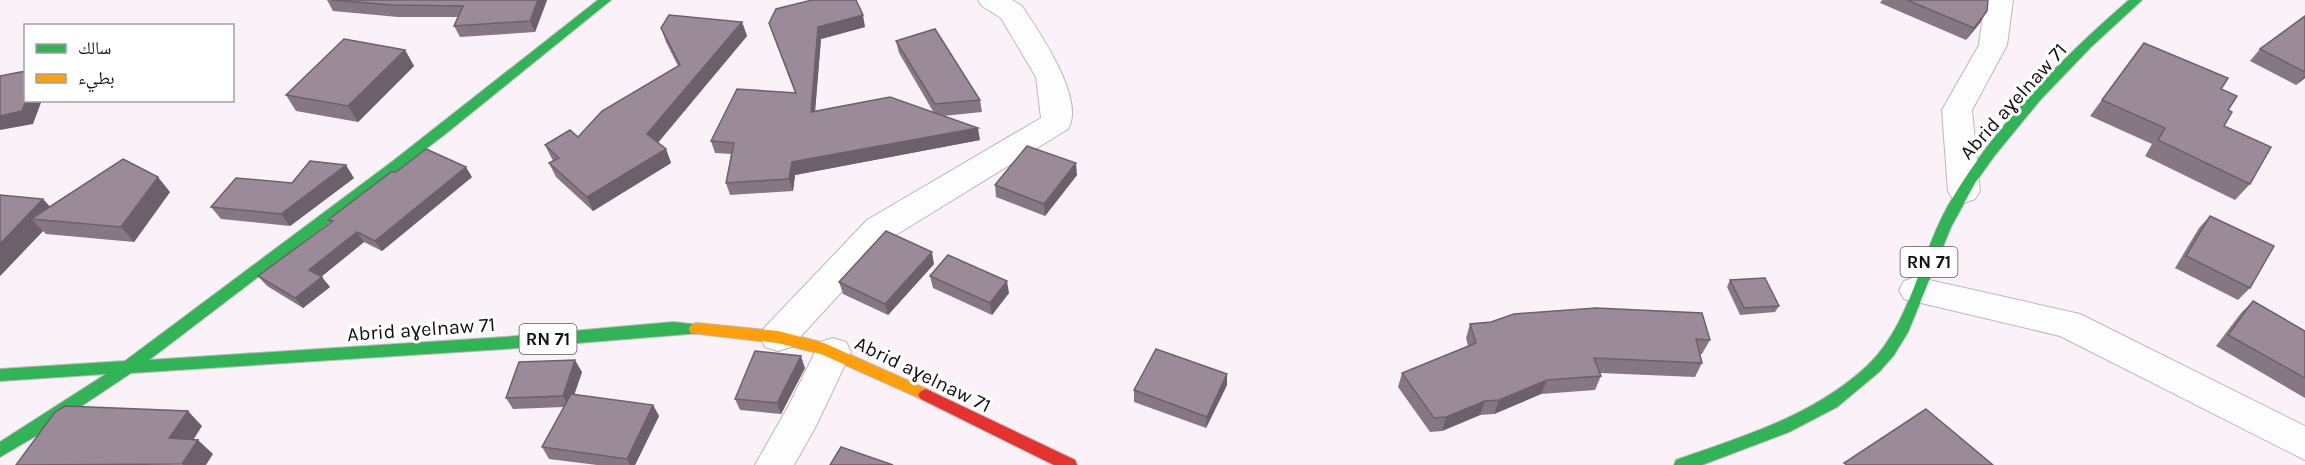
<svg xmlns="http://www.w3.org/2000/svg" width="2305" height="465" viewBox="0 0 2305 465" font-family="Karla,'Noto Naskh Arabic',sans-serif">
  <rect width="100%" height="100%" fill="#faf2f8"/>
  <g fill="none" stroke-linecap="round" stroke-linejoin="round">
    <g stroke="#bdb7bb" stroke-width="2">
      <g id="street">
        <path d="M978 0H1012L1022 6C1039 32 1086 99 1068 129L891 238 791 347 778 351 765 347 760 337 765 327 867 220 1041 118 1036 77 1001 18 982 6Z"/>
        <path d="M1985 0H2013L2007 45 1972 110 1980 191 1975 199 1964 203 1953 199 1948 191 1942 110 1979 45Z"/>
        <path d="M1916 277 2080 314 2305 426V460L2060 336 1904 299 1899 290 1904 281Z"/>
        <path d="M833 338 846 342 851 352 816 426 794 465H755L789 405 820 342Z"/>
      </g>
    </g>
    <g stroke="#bdb7bb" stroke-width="2">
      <g id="fast">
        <path d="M598 0H611L444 135 149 360 505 337 673 322 701 325 703 329 701 333 505 349 131 373 41 433 0 457V442L106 374 0 381V369L125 361 393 161Z"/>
        <path d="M2129 0H2142L2091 47 2041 99 1995 155 1975 183 1951 227 1908 332 1894 355 1879 372 1837 407 1789 432 1702 465H1674L1676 460C1744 436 1813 416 1867 366 1912 323 1919 256 1949 204 1994 126 2061 59 2129 0Z"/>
      </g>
    </g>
    <g stroke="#bdb7bb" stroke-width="2">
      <path id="slow" d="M696 323 778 331 824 343 931 391 934 395 931 399 926 401 821 354 778 343 691 333 689 329 691 325Z"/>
    </g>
    <g stroke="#bdb7bb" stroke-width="2">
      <path id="jam" d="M926 389 1075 460 1077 465H1054L921 399 918 395 921 391Z"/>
    </g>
    <use href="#street" fill="#fefdfe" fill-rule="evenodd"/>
    <use href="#fast" fill="#30b455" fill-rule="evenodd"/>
    <use href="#slow" fill="#ff9f0a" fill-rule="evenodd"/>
    <use href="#jam" fill="#e5322d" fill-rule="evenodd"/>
  </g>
  <g fill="#857883">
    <path d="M327 0H547L535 32 460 37 454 26 458 17H398L333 11Z"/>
    <path d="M1882 0H1988L1980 23 1966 40 1880 3Z"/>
    <path d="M2305 16V78L2296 85 2250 61 2260 49Z"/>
    <path d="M742 22 747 36 658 143 666 149 671 163 593 211 556 177 549 163 554 161 552 159 545 145 578 137 678 66 666 42 661 28Z"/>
    <path d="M769 23 865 27 821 39 815 111 934 113 899 53 896 41 980 100 982 112 943 116 980 140 795 175 793 191 730 195 726 183 731 154 715 153 711 141 795 93 773 35Z"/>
    <path d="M2144 43 2221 89 2228 110 2224 126 2250 184 2235 200 2145 156 2152 144 2090 116Z"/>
    <path d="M405 50 414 66 358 122 296 111 286 95Z"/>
    <path d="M1077 175 1045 216 996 197 995 185Z"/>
    <path d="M472 177 382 251 364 242 321 277 330 287 303 308 267 286 258 276 330 223 328 220Z"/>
    <path d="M354 178 290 226 221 219 211 207 292 183Z"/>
    <path d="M170 192 134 242 46 234 43 231 0 276V195L50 207Z"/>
    <path d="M2210 216 2250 288 2238 300 2175 268 2199 228Z"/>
    <path d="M934 264 888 315 843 294 839 282Z"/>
    <path d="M930 276 1009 293 992 315 933 288Z"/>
    <path d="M1730 280 1779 306 1775 312 1740 315 1727 287Z"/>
    <path d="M2253 301 2305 331V398L2216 346 2241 313Z"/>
    <path d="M1470 324 1710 340 1702 354H1700L1702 363 1695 377 1600 373 1601 376 1595 390 1541 394 1494 414 1480 415 1442 431 1430 432 1398 387 1402 373 1468 346 1466 338Z"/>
    <path d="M805 368 781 414 740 410 735 399Z"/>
    <path d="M582 372 574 395 653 405 659 416 635 465H597L549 459 542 447 564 407 513 409 506 398Z"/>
    <path d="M1227 385 1206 428 1134 402V390Z"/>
  </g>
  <g fill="#6c616a">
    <path d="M538 0H547L535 32 530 21Z"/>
    <path d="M1987 11 1980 23 1966 40 1974 28Z"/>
    <path d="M863 15 865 27 821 39 814 124 811 112 818 27Z"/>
    <path d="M742 22 747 36 653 148 647 134Z"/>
    <path d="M405 50 414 66 358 122 348 106Z"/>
    <path d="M2305 75V78L2296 85Z"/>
    <path d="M26 100H42L33 124 0 130V116Z"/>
    <path d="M978 128 980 140 795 175 793 191 789 179 792 162Z"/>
    <path d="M666 149 671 163 593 211 587 197Z"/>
    <path d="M1076 163 1077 175 1045 216 1044 204Z"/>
    <path d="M346 165 354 178 290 226 281 214Z"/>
    <path d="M466 167 472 177 382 251 375 241Z"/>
    <path d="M158 177 170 192 134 242 121 227Z"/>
    <path d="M43 199 58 215 31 219 43 231 0 276V244Z"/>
    <path d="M357 232 364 242 317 280 309 270Z"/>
    <path d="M932 252 934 264 888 315 885 304Z"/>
    <path d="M322 277 330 287 303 308 295 298Z"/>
    <path d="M1007 281 1009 293 992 315 990 303Z"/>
    <path d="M801 356 805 368 781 414 777 403Z"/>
    <path d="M575 360 582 372 570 407 563 396Z"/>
    <path d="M1227 374V385L1206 428 1207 417Z"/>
    <path d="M1547 380 1541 394 1494 414 1499 400Z"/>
    <path d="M1485 401 1480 415 1442 431 1446 417Z"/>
    <path d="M653 405 659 416 635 465H630L627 459Z"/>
    <path d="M188 411 202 426 185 453 169 438Z"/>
    <path d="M198 440 213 454 206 465H183L182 464Z"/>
  </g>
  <g fill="#9b8b98" stroke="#6c616a" stroke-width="1.5">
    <path d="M332 0H538L530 21 454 26 463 6 392 5Z"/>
    <path d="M812 0H856L863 15 818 27 811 112 890 97 978 128 792 162 789 179 726 183 734 143 711 141 737 89 796 93 769 23 776 9Z"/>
    <path d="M1907 0H1988L1987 11 1974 28Z"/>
    <path d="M669 15 742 22 647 134 666 149 587 197 549 163 559 158 545 145 570 130 578 137 602 111 680 65 661 28Z"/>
    <path d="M2305 16V72L2260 49Z"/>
    <path d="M935 29 980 100 935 104 896 41Z"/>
    <path d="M344 39 405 50 348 106 286 95Z"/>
    <path d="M2144 43 2228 78 2221 89 2237 96 2228 110 2232 112 2224 126 2271 147 2250 184 2158 140 2165 128 2102 100Z"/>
    <path d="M26 71V100L22 111 0 116V76Z"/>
    <path d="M1027 146 1076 163 1044 204 995 185Z"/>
    <path d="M426 149 466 167 375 241 357 232 309 270 322 277 295 298 258 276 333 221 328 220 391 172H396Z"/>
    <path d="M123 159 158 177 121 227 31 219Z"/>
    <path d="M310 161 346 165 281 214 211 207 236 178 292 183Z"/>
    <path d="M0 195 43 199 0 244Z"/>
    <path d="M2210 216 2274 246 2250 288 2186 256Z"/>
    <path d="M886 231 932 252 885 304 839 282Z"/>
    <path d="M948 255 1007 281 990 303 930 276Z"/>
    <path d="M1765 278 1779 306 1744 308 1730 280Z"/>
    <path d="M2253 301 2305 331V378L2228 335Z"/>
    <path d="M1596 308 1702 313 1710 340 1696 339 1702 363 1594 358 1601 376 1547 380 1499 400 1485 401 1446 417 1434 418 1402 373 1476 343 1470 324 1491 322 1514 314Z"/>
    <path d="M1156 349 1227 374 1207 417 1134 390Z"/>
    <path d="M755 351 801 356 777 403 735 399Z"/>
    <path d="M575 360 563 396 506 398 519 362Z"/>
    <path d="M571 394 653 405 627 459 542 447Z"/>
    <path d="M65 406 188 411 169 438 198 440 182 464 16 465 55 412Z"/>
    <path d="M1926 409 1993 465H1847L1844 463Z"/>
    <path d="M841 447 893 465H830Z"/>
  </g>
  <g text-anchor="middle" stroke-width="6" stroke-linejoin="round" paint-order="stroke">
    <g fill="#fff" stroke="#5c585b" stroke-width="1.5">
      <rect x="1900.5" y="247" width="57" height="30" rx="4.5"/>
      <rect x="519.5" y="324" width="57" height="30" rx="4.5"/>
    </g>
    <g font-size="18" font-weight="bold" fill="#161115">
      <text x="1929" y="268">RN 71</text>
      <text x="548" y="345">RN 71</text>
    </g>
    <g font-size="20" fill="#161115" stroke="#fff">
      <text transform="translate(2013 101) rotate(-48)" y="7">Abrid aɣelnaw 71</text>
      <text transform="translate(421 329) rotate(-4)" y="7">Abrid aɣelnaw 71</text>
      <text transform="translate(923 374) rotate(26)" y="7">Abrid aɣelnaw 71</text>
    </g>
  </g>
  <rect x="24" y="24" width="210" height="78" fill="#ffffff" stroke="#a2a0a1" stroke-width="1.5"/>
  <rect x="36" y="44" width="30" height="9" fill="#30b455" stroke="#a2a0a1" stroke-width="1.5"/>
  <text x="78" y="54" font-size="18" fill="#161115">سالك</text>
  <rect x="36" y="74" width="30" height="9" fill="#ff9f0a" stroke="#a2a0a1" stroke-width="1.5"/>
  <text x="78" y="84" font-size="18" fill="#161115">بطيء</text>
</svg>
